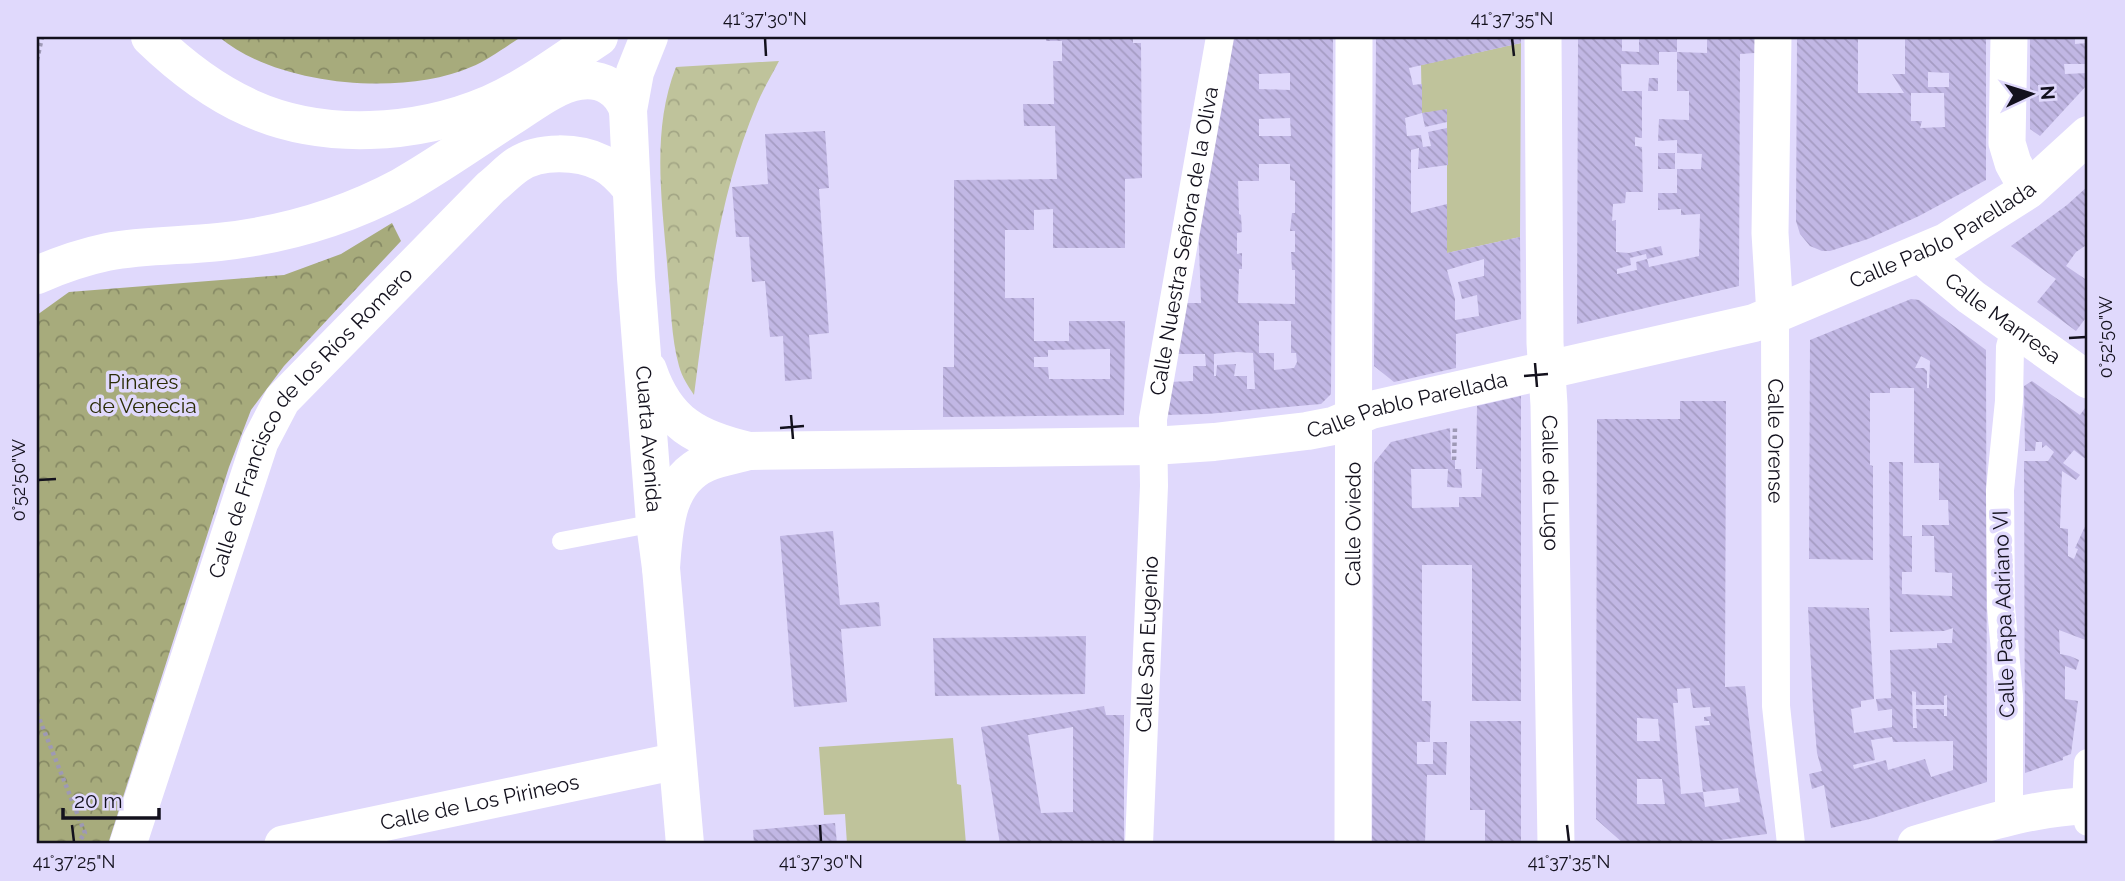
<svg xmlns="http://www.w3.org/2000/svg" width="2125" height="881" viewBox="0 0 2125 881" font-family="Raleway,sans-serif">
  <defs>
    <pattern id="forest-crowns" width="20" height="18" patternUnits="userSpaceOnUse" patternTransform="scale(1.75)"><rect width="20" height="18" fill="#a7ab7c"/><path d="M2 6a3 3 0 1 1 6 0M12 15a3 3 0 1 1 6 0" fill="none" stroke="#878a65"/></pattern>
    <pattern id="park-crowns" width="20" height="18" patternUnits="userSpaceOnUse" patternTransform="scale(1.75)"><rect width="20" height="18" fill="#bfc39b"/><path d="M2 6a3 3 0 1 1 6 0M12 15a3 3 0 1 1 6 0" fill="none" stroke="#a3a685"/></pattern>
    <pattern id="building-back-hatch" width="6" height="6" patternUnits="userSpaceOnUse" patternTransform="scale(1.75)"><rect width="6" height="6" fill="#c1b7e4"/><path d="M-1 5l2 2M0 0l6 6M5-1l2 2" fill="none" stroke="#a59cc3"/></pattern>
  </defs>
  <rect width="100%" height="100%" fill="#e0d9fc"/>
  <g fill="#bfc39b">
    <path d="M1521 43 1520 237 1447 253V110L1422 113 1421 65Z"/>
    <path d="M953 738 957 784 961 785 966 844H847L845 814 824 815 819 747Z"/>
  </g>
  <g fill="url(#forest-crowns)">
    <path d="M219 37H521C505 47 488 60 471 67 402 97 277 86 219 37Z"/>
    <path d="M392 223 401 241 284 366 251 410 229 467 108 844H37V315L69 292 284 275 341 254Z"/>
  </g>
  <path fill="url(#park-crowns)" d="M779 61C772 75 763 89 757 104 718 196 707 297 694 395 688 386 682 377 679 366 671 337 671 305 668 275 663 207 650 133 676 67Z"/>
  <g fill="url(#building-back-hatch)" fill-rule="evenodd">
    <path d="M1046 37H1133V43H1141L1142 178 1125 179V248H1053V209L1034 210V230H1005V298H1034V341H1069V321H1125L1124 415 943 417V367H954V180L1057 179 1055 126H1024L1023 104H1054L1053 61H1062V41H1046ZM1110 349V379H1049L1048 367H1034V357H1048V350Z"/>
    <path d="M1233 37H1333L1331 394 1321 404 1207 414 1163 415 1168 382 1193 381V366H1206L1205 354H1173L1183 303H1201L1198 219ZM1290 73V90L1259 89V74ZM1259 119 1290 118 1291 136H1259ZM1259 164H1290V180L1295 181V213H1292L1290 231H1295V252H1291L1292 270H1295V304L1238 303 1239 269H1242V253L1237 254V233L1242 232 1241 215 1239 214 1238 181H1259ZM1259 321H1291V353H1296L1297 362 1294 368 1274 370V353H1259ZM1237 352 1253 353 1255 389H1247V376H1234L1236 364 1217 365 1216 376H1214V354Z"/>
    <path d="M1376 37H1521V43L1409 68 1413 85 1422 84V113L1447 109V122L1425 127 1422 113 1405 118 1407 136 1421 135 1423 147 1431 146 1428 132 1447 128 1448 165 1418 169 1419 148 1411 150V213L1447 204V253L1520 237 1521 319 1456 334V368L1394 382 1374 366ZM1484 259V276L1458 282 1462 299 1477 295 1479 316 1455 320V299L1447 270Z"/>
    <path d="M1578 37H1622V51L1639 52V37H1677V52H1659V65L1621 64 1622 91H1642V138L1635 137V146L1642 147 1643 192H1626L1625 203 1613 204 1612 221 1616 220V252L1629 253 1661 246 1663 255 1647 259 1646 254 1630 258 1631 265 1617 269V274L1637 270 1636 262 1647 259 1649 267 1699 256 1700 214 1681 215V209L1658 210V193H1677V169H1701L1702 154 1677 153V140L1658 141 1659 119 1689 120V91H1677V52L1707 53V37H1755V53L1740 54 1739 286 1577 324Z"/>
    <path d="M1797 37H1858V93H1904L1892 74H1905V37H1986V180L1919 216 1868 239 1830 251H1822L1810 246 1800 234 1796 221ZM1928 72 1949 73V87H1928ZM1911 93H1944L1945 127 1920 128 1922 121H1911Z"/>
    <path d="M2030 37H2075V44L2088 43V64H2064L2065 74 2088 73V84L2040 136 2030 129Z"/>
    <path d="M1649 78H1658V91H1648Z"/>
    <path d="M825 131 829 188 819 189 829 333 809 335 812 379 785 381 783 336 770 337 765 281 752 282 749 237H736L732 187 768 184 765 134Z"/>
    <rect x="1658" y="153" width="17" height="16"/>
    <path d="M2088 186V244L2076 252 2066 266 2088 281V315L2076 331 2037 302 2056 279 2011 246 2067 205Z"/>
    <path d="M1911 299 1919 300 1986 350 1987 782 1870 819 1831 828 1824 785 1812 789 1809 774 1822 771 1817 753 1813 706 1808 607 1869 608 1874 699 1861 701V707L1851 709 1854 733 1892 727V709L1878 711 1876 699 1891 698 1890 650 1937 648V643H1952L1953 628 1944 631 1890 632 1889 462H1903V536H1912V572H1902V594L1952 596V573L1935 572 1934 536H1922V525H1949L1948 500H1939V463H1914V388H1890V393H1870V465L1873 466V560L1809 559 1810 340ZM1921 356 1930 361 1929 388H1927V371L1924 368H1915ZM1912 691 1916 692V705H1944V696L1947 695V716H1944V709H1916L1917 728H1913ZM1892 737 1893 742 1953 741V770L1931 777 1925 759 1888 770 1886 760 1854 769 1853 765 1875 760 1871 740Z"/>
    <path d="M2032 381 2080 415 2088 404V461L2074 450 2063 463 2080 475 2076 480 2062 471 2060 528 2068 529V556L2074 559 2078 549 2075 548 2088 520V641L2059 630 2060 654 2070 656 2079 660 2076 670 2065 666V699L2078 701 2071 754 2063 757V760L2025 773 2024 461H2048L2054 452 2046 445 2042 448V442H2036L2035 451H2025L2024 386Z"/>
    <path d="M1521 396V701H1472V565H1422V701H1431L1430 732V742H1417V764H1433V742H1447L1446 775H1427L1425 843 1372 844 1374 463 1391 442 1450 428 1451 460H1455V469H1461L1462 488 1447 487 1448 469H1411L1412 508 1459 507V497H1481L1482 469H1476L1477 406Z"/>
    <path d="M1680 401H1726L1725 687 1745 686 1755 771 1767 834 1688 844H1667V842L1624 844 1596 819 1597 419H1680ZM1690 688 1693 708 1710 707 1711 716 1704 717V721H1709L1710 725 1695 726 1703 792 1738 788 1740 802 1705 807 1703 792 1681 794 1673 703H1678L1677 689ZM1637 718 1658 719 1660 741H1637ZM1637 779H1662L1665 804H1637Z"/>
    <path d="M833 531 840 605 879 602 881 626 841 629 847 702 794 707 780 536Z"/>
    <path d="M1086 636 1085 694 935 696 933 638Z"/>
    <path d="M1104 706 1106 715H1124V844H1000L981 727ZM1073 727V812L1041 813 1028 735Z"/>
    <path d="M1470 721H1521V844H1485V810H1470Z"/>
    <path d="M835 823 837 844H754L753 830Z"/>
  </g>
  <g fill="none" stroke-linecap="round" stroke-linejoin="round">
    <g stroke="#9e99b5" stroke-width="4.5" stroke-dasharray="3.5 3.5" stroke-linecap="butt">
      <path d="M37 60 42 37"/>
      <path d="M1454 460 1455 428"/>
      <path d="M37 713 85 833 77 844"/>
    </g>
    <path stroke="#fff" stroke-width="18" d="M561 541 655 523"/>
    <g stroke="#fff" stroke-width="28">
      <path id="s1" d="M1775 315 1776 706 1791 844"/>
      <path d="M2088 763 2086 806 2088 822"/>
      <path d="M2009 817V696L2001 607 2000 490 2009 401 2010 347 2015 329"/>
      <path id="s2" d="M1139 844 1154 486 1153 419 1220 37"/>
    </g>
    <g stroke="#fff" stroke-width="37">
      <path id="s3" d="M1543 37 1545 343 1549 405 1556 844"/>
      <path d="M1773 37 1770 233 1775 315"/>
      <path d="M2009 37 2007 143 2013 163 2028 190"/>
      <path id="s4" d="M1920 254 1971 297 2088 380"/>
      <path id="s5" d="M128 844 260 442 282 400 491 187C500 180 508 171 517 165 539 150 578 151 602 163 614 169 623 179 631 189"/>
      <path id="s6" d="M283 844 677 761"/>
      <path id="s7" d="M1353 844 1354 37"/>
      <path d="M1916 844C1972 828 2029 807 2088 806"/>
    </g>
    <g stroke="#fff" stroke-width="38">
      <path d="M150 37C179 65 212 91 250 108 323 141 417 135 490 104 529 87 564 60 599 37"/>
      <path id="s8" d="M649 37 635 72 628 110 636 278 655 523 661 568 685 844"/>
      <path d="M37 275C60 265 83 257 107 252 144 245 182 246 219 242 283 235 345 217 401 187 438 166 473 141 509 118 530 105 554 85 579 81 602 77 621 89 628 110"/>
      <path d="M648 370C666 423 697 439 749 451"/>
      <path id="s9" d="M661 568C664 529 665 481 706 463 720 457 735 455 749 451L1152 446 1214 442 1307 431 1333 426 1371 410 1754 323 1946 242 2028 190 2088 135"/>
    </g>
  </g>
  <path fill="none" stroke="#13111d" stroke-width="2.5" d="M765 38 766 56M1512 38 1514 56M2069 338 2086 337M1535 363 1537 387M1524 376 1548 374M791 415 793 439M780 428 804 426M38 480 56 479M72 825 74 842M820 825 821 842M1567 825 1569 842"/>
  <g text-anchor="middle" stroke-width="7" stroke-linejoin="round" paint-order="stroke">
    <g font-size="21" fill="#13111d" stroke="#e0d9fc">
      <text dy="7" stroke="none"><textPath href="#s9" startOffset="1393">Calle Pablo Parellada</textPath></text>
      <text dy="7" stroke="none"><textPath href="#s2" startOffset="606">Calle Nuestra Señora de la Oliva</textPath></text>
      <text dy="7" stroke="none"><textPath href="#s4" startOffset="105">Calle Manresa</textPath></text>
      <text dy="7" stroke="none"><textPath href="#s9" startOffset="828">Calle Pablo Parellada</textPath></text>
      <text dy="7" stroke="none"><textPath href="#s5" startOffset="466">Calle de Francisco de los Ríos Romero</textPath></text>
      <text dy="7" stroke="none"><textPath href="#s8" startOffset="406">Cuarta Avenida</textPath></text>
      <text dy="7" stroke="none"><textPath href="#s1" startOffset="126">Calle Orense</textPath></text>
      <text dy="7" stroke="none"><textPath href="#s3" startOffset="446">Calle de Lugo</textPath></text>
      <text dy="7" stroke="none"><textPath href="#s7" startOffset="320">Calle Oviedo</textPath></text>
      <text transform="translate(2004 614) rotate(-92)" y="7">Calle Papa Adriano VI</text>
      <text dy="7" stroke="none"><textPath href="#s2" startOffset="200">Calle San Eugenio</textPath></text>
      <text dy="7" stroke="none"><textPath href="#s6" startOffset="201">Calle de Los Pirineos</textPath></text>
    </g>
    <g font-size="21" fill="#2b2d07" stroke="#e0d9fc">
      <text x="143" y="389">Pinares<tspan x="143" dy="24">de Venecia</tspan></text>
    </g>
  </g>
  <rect width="2125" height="881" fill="none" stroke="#e0d9fc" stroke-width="77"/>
  <g transform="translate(2031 94) rotate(86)" stroke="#e0d9fc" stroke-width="5" paint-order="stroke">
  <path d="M0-5L12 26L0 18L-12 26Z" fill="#13111d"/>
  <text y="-10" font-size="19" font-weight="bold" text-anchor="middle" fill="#13111d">N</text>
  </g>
  <path d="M63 808v10h96v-10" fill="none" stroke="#13111d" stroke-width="3.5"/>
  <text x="74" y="808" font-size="21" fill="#13111d" stroke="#e0d9fc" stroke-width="5" paint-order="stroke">20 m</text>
  <rect x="38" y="38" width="2048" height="804" fill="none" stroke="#13111d" stroke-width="2.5"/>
  <g font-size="18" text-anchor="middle" fill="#13111d">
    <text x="765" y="25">41°37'30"N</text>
    <text x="1512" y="25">41°37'35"N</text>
    <text transform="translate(2106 337) rotate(-90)" y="6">0°52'50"W</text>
    <text transform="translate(19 480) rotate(-90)" y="6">0°52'50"W</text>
    <text x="74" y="868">41°37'25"N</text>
    <text x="821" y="868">41°37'30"N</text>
    <text x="1569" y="868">41°37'35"N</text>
  </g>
</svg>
